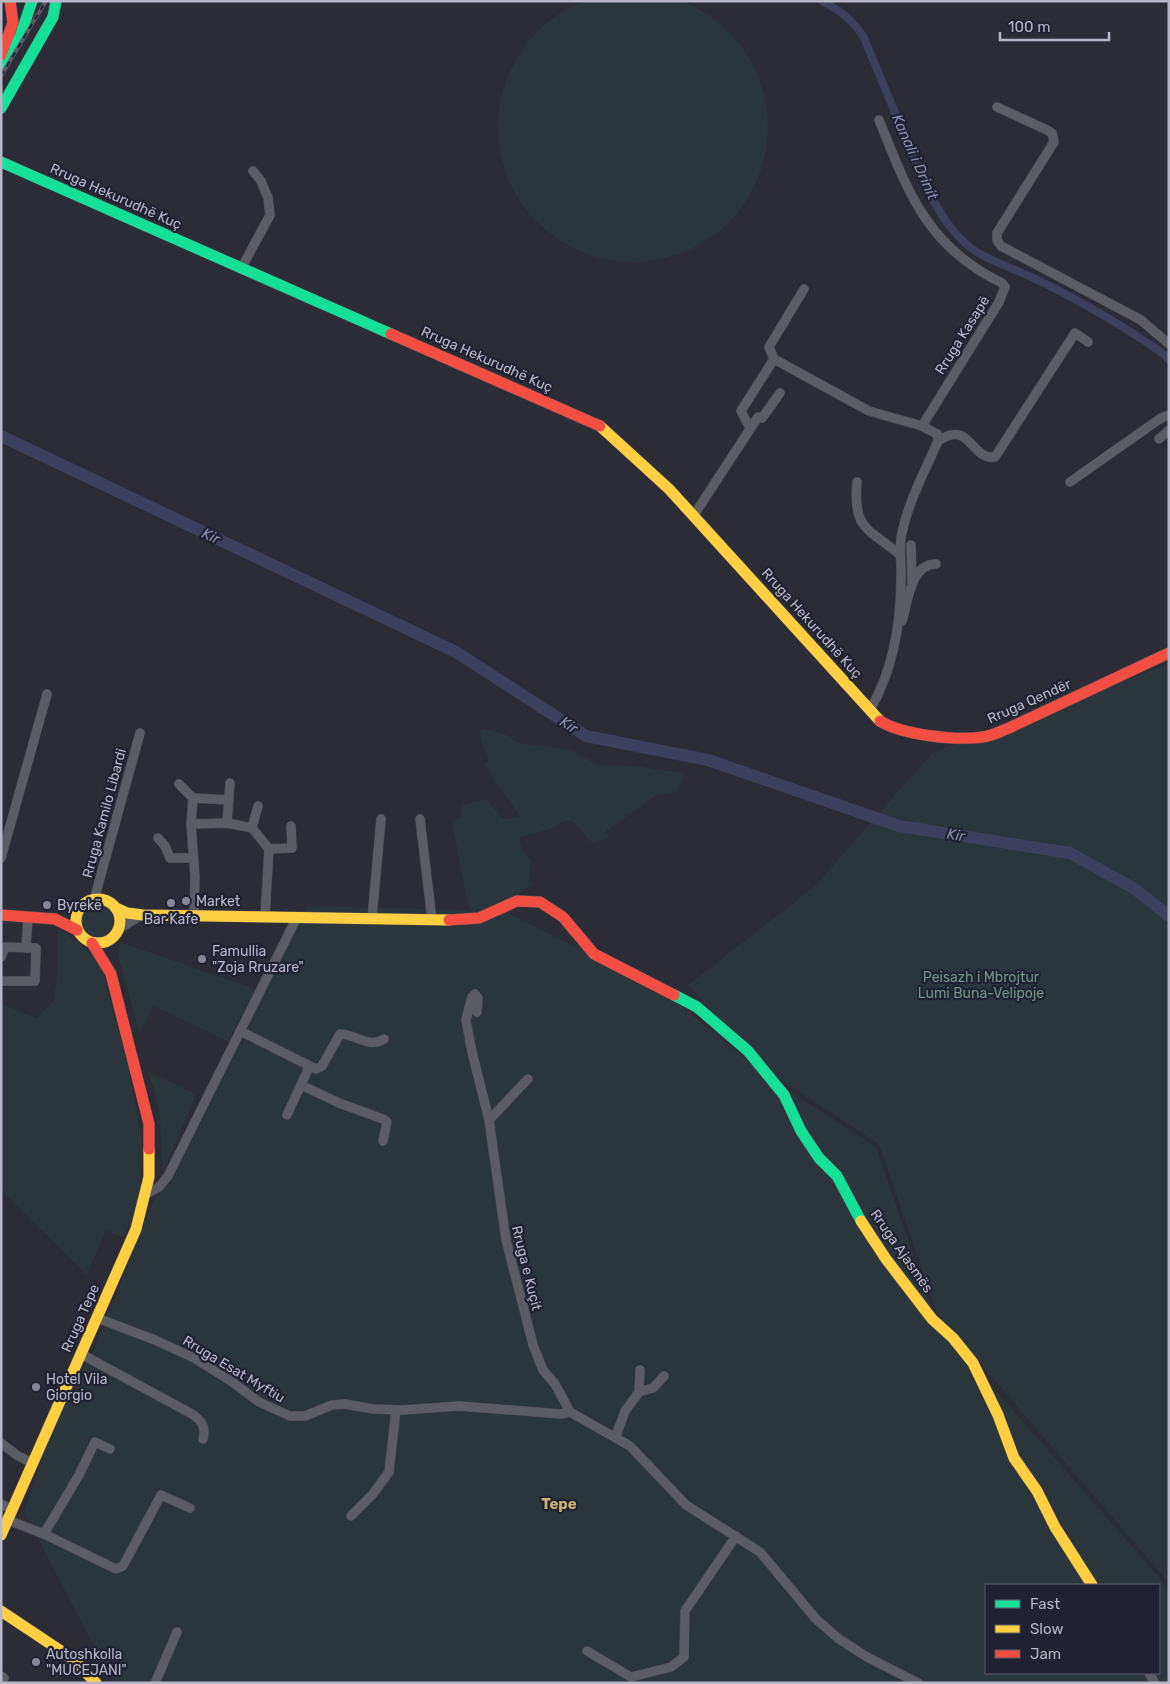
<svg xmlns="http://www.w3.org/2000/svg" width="1170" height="1684" viewBox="0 0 1170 1684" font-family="Rubik,sans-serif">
  <rect width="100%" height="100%" fill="#2c2c37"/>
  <g fill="#2a353c" fill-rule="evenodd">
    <circle cx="633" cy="127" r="135"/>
    <path d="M1169 664V1583L937 1313 879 1144 769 1072 688 985 815 886 932 753Z"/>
    <path d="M485 729 509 736 519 743 570 750 598 765 637 766 666 771 683 772 685 775 677 792 655 796 606 831 610 836 596 843H592L573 821 567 820 553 828 519 838 522 850 531 860 529 880 532 885 512 898 504 911 665 992 763 1074 876 1147 931 1306 944 1331 1169 1589V1683H113L24 1512 58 1414 93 1352 154 1199 169 1185 308 906 469 910 452 822 461 817V805L486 799 503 819H510L520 816 484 765 489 761C488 749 477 743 481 730ZM986 1585H1159V1673H986Z"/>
    <circle cx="98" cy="922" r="17"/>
    <path d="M58 929C65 932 95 956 99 962L127 1060 142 1143 141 1176 136 1207 123 1238 106 1230 87 1275 1 1190V1004L37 1018 53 1002 58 972Z"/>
    <path d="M120 942 255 989 228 1042 153 1005 140 1035 118 955Z"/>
    <path d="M147 1071 196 1094 168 1162 162 1170 160 1115 154 1089Z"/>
  </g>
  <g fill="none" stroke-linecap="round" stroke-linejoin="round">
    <path stroke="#3d3f5e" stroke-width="8" d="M822 1C841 11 853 20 864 38L926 187C937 207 948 228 965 243 981 259 1019 270 1040 281 1084 303 1124 326 1165 355L1169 360"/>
    <path stroke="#3d3f5e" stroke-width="12" d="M1 436 456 652 586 736 708 760 899 826 1070 853 1135 889 1169 916"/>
    <g stroke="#484850" stroke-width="10">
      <g id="street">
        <path d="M997 107 1047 130 1052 133 1054 142 997 233V240L1001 246 1141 320 1169 344"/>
        <path d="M879 120C908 192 927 247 1002 283L1005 287 999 302 922 426"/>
        <path d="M242 267 270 215 268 198 261 181 253 171"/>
        <path d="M774 359 869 411 922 426 937 434 938 441C925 471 909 500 902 533 898 548 902 563 901 578 901 624 893 670 870 710"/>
        <path d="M750 428 741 411 774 359 769 347 804 289"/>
        <path d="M1159 439 1169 430"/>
        <path d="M938 441C971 419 971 461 995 457L1075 333 1088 342"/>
        <path d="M857 482C853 530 867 527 899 554"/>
        <path d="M1070 482 1161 418 1169 415"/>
        <path d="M694 515 758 417 762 418 780 393"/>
        <path d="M911 545 912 583"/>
        <path d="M902 621C908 603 910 564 936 564"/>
        <path d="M179 784 193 798"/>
        <path d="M420 819 432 920"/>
        <path d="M227 823 230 783"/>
        <path d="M191 824 193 798 229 800"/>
        <path d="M252 828 258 806"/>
        <path d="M158 838 165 846 170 858H192"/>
        <path d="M269 849 292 848 291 826"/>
        <path d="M1 858 47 694"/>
        <path d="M94 900 140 733"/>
        <path d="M194 914 195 877 191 824 227 823 252 828 269 849 265 916"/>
        <path d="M372 918 381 819"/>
        <path d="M119 929 138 917"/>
        <path d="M26 948 28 917"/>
        <path d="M1 957 5 947 36 948 35 981H1"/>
        <path d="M477 1012 478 998 475 994 472 997 466 1020 472 1052 489 1120 506 1240 533 1345 543 1370 555 1384 570 1412"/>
        <path d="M240 1031 316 1069 322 1066 340 1034C356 1034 369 1049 384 1039"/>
        <path d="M301 1085 339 1103 383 1119 387 1122 383 1141"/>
        <path d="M287 1115 309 1067"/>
        <path d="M489 1120 528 1079"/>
        <path d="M146 1194 159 1187 168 1176 297 917"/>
        <path d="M97 1318 155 1340 194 1358 231 1381 259 1402 290 1416H305L332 1405 345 1404 373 1409 403 1410 459 1406 561 1414 570 1412"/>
        <path d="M81 1354 192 1414C202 1421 206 1427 203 1439"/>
        <path d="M639 1392 653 1388 664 1376"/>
        <path d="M570 1412 630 1446 686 1505 760 1552 816 1619 839 1639 867 1657 918 1683"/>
        <path d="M616 1436 625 1411 639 1392 640 1370"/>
        <path d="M1 1443 18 1456 33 1463"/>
        <path d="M1 1504 13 1510"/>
        <path d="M351 1516 372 1495 389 1472 396 1410"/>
        <path d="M8 1520 44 1534 116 1569 123 1566 161 1495 190 1508"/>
        <path d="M44 1534 79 1475 95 1442 110 1449"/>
        <path d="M587 1651 631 1677"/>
        <path d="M1149 1673 1155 1683"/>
        <path d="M1 1676 4 1678"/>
        <path d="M631 1677 671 1667 684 1657 685 1611 736 1536"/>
        <path d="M155 1683 177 1632"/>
      </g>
    </g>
    <g stroke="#484850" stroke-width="12">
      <g id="fast">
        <path d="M1 65 20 37 32 1"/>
        <path d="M1 108 53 17 56 1"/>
        <path d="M1 162 391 334"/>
        <path d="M674 995 697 1007 748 1051 784 1095 801 1131 819 1158 837 1176 861 1221"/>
      </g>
    </g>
    <g stroke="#484850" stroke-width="12">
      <g id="slow">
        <path d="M600 426 669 489 880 721"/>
        <circle cx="98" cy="921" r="22"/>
        <path d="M116 908 127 913 143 915 449 920"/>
        <path d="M861 1221 886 1259 932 1319 953 1338 973 1363 998 1415 1014 1458 1037 1491 1055 1527 1092 1585"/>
        <path d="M1 1535 136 1229 149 1177V1149"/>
        <path d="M1 1611 73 1659 96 1683"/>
      </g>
    </g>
    <g stroke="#484850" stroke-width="12">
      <g id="jam">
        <path d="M1 55 13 23 10 1"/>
        <path d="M391 334 600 426"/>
        <path d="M880 721C902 735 957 741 983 737 992 736 1001 731 1009 728L1169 653"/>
        <path d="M1 915 55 919 77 930"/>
        <path d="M449 920 479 918 517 901 540 902 563 917 594 954 674 995"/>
        <path d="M92 943 111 974 149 1124V1149"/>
      </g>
    </g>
    <use href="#street" stroke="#5c5c65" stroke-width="9"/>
    <use href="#fast" stroke="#16e098" stroke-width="11"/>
    <use href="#slow" stroke="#ffcf43" stroke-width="11"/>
    <use href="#jam" stroke="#f24e42" stroke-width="11"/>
    <g stroke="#5a5a62" stroke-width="4">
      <path id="rail" d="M1 76 46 1"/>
    </g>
    <use href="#rail" stroke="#202131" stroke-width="2" stroke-dasharray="5.5" stroke-linecap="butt"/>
  </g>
  <g fill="#868695" stroke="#202131" stroke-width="2">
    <circle cx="186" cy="901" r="5"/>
    <circle cx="171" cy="903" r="5"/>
    <circle cx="47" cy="905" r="5"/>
    <circle cx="202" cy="959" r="5"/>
    <circle cx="36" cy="1387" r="5"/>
    <circle cx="36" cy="1662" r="5"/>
  </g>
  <g text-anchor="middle" stroke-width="4.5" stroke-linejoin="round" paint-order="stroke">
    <g font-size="14" fill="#b7b7c7" stroke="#202131">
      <text transform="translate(116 196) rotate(24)" y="5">Rruga Hekurudhë Kuç</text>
      <text transform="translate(962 335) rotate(-58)" y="5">Rruga Kasapë</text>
      <text transform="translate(487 359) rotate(24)" y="5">Rruga Hekurudhë Kuç</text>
      <text transform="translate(812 623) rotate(48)" y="5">Rruga Hekurudhë Kuç</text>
      <text transform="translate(1029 701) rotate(-24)" y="5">Rruga Qendër</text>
      <text transform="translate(104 813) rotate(-75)" y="5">Rruga Kamilo Libardi</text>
      <text transform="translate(902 1251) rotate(55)" y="5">Rruga Ajasmës</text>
      <text transform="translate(527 1268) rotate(76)" y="5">Rruga e Kuçit</text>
      <text transform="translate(80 1318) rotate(-66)" y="5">Rruga Tepe</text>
      <text transform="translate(234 1369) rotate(31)" y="5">Rruga Esat Myftiu</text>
    </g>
    <g font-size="14" fill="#b7b7c7" stroke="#202131" text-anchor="start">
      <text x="196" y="906">Market</text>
      <text x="57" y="910">Byrekë</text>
      <text x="171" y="924" text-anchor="middle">Bar Kafe</text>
      <text x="212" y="956">Famullia<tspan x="212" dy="16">"Zoja Rruzare"</tspan></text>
      <text x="46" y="1384">Hotel Vila<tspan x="46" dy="16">Giorgio</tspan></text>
      <text x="46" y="1659">Autoshkolla<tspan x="46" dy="16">"MUCEJANI"</tspan></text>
    </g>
    <g font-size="14" fill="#709585" stroke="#202131">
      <text x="981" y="982">Peisazh i Mbrojtur<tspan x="981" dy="16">Lumi Buna-Velipoje</tspan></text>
    </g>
    <g font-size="15" font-style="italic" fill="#898cb0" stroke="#202131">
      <text transform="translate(915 157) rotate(66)" y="5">Kanali i Drinit</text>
      <text transform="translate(211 536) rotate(25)" y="5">Kir</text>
      <text transform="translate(569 725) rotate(33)" y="5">Kir</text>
      <text transform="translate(956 835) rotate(9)" y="5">Kir</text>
    </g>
    <g font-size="15" font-weight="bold" fill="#c8b570" stroke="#202131">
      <text x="559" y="1509">Tepe</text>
    </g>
  </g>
  <rect width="1170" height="1684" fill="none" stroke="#b7b7c7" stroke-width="5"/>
  <rect x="985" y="1584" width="175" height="90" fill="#202131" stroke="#5c5d6d"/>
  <rect x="995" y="1600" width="25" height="8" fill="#16e098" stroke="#5c5d6d"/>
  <text x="1030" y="1609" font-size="15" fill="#b7b7c7">Fast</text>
  <rect x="995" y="1625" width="25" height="8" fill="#ffcf43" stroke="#5c5d6d"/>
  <text x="1030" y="1634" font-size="15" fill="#b7b7c7">Slow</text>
  <rect x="995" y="1650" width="25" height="8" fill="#f24e42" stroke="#5c5d6d"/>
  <text x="1030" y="1659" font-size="15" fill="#b7b7c7">Jam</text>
  <path d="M1000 32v8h109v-8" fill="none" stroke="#b7b7c7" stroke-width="2.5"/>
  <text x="1008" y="32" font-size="15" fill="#b7b7c7" stroke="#202131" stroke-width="4" paint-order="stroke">100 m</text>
</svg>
